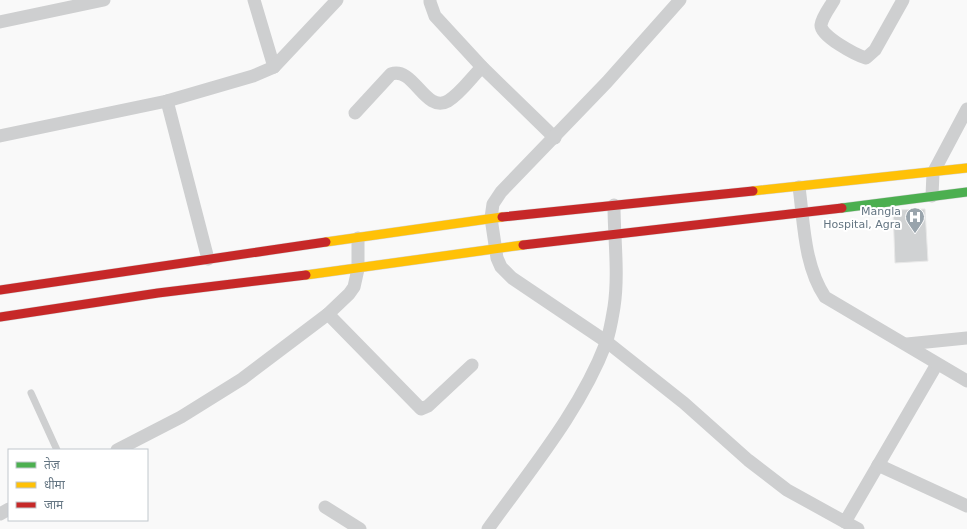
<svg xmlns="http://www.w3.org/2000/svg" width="967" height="529" viewBox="0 0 967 529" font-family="'DejaVu Sans','Noto Sans Devanagari',sans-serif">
  <rect width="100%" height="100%" fill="#f9f9f9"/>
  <path fill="#d0d2d3" stroke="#e8e8e8" d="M925 209 928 261 895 263 893 210Z"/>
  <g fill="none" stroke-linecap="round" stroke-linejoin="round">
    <g stroke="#d5d6d7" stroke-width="10">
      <path id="fast" d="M842 208 967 192"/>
    </g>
    <g stroke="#d5d6d7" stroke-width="10">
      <g id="slow">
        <path d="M753 191 967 168"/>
        <path d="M326 242 502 217"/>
        <path d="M306 275 523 245"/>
      </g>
    </g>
    <g stroke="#d5d6d7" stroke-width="10">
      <g id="jam">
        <path d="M502 217 753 191"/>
        <path d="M523 245 842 208"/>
        <path d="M0 290 326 242"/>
        <path d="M0 317 158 293 306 275"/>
      </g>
    </g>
    <path stroke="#cecfd0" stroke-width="7" d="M31 393 57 450"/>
    <g stroke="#cecfd0" stroke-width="13">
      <path d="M254 0 274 67"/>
      <path d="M430 0V2L435 16 482 67 555 138"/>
      <path d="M680 0 607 82 501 192 493 204 491 218 497 258 501 267 512 278 607 342 684 403 748 460 787 490 845 522 937 364"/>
      <path d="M834 0C830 7 822 17 821 25 820 36 856 55 866 58L875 50 903 0"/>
      <path d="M0 22 104 0"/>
      <path d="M167 101 208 259"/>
      <path d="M355 113 391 74C414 66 425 114 448 101 461 93 471 78 482 67"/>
      <path d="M0 136 167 101 253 76 274 67 337 0"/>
      <path d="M799 187C804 224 804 265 825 297L967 381"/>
      <path d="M932 196 933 173 967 109"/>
      <path d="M328 314 421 409 428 406 472 365"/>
      <path d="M907 344 967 338"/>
      <path d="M117 450 181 417 242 379 328 314 349 294 354 287 358 269V238"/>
      <path d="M878 465 967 506"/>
      <path d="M325 507 360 529"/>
      <path d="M0 514 9 509"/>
      <path d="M845 522 858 529"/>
      <path d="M488 529C530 470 580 411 606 343 610 332 612 319 614 307 619 274 614 238 614 205"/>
    </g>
    <use href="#fast" stroke="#4caf50" stroke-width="9"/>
    <use href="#slow" stroke="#ffc107" stroke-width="9"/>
    <use href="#jam" stroke="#c62828" stroke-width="9"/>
  </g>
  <defs>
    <g id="hospital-pin" transform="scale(1)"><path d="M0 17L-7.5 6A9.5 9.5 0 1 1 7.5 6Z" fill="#99a4ac" stroke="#fff"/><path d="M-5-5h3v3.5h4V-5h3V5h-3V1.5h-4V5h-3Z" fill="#fff"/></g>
  </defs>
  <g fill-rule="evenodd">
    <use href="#hospital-pin" x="915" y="217"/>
  </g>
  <g text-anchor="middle" stroke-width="4" stroke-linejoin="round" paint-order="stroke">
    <g font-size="11" fill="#657683" stroke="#fff" text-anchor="end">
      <text x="901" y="215">Mangla<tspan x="901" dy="13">Hospital, Agra</tspan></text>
    </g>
  </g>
  <rect x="8" y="449" width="140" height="72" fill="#ffffff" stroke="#c1c8cd"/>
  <rect x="16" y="462" width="20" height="6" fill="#4caf50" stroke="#c1c8cd"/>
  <text x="44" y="469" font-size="12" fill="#657683">तेज़</text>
  <rect x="16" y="482" width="20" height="6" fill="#ffc107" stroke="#c1c8cd"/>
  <text x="44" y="489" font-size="12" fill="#657683">धीमा</text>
  <rect x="16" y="502" width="20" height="6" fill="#c62828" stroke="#c1c8cd"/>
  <text x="44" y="509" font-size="12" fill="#657683">जाम</text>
</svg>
